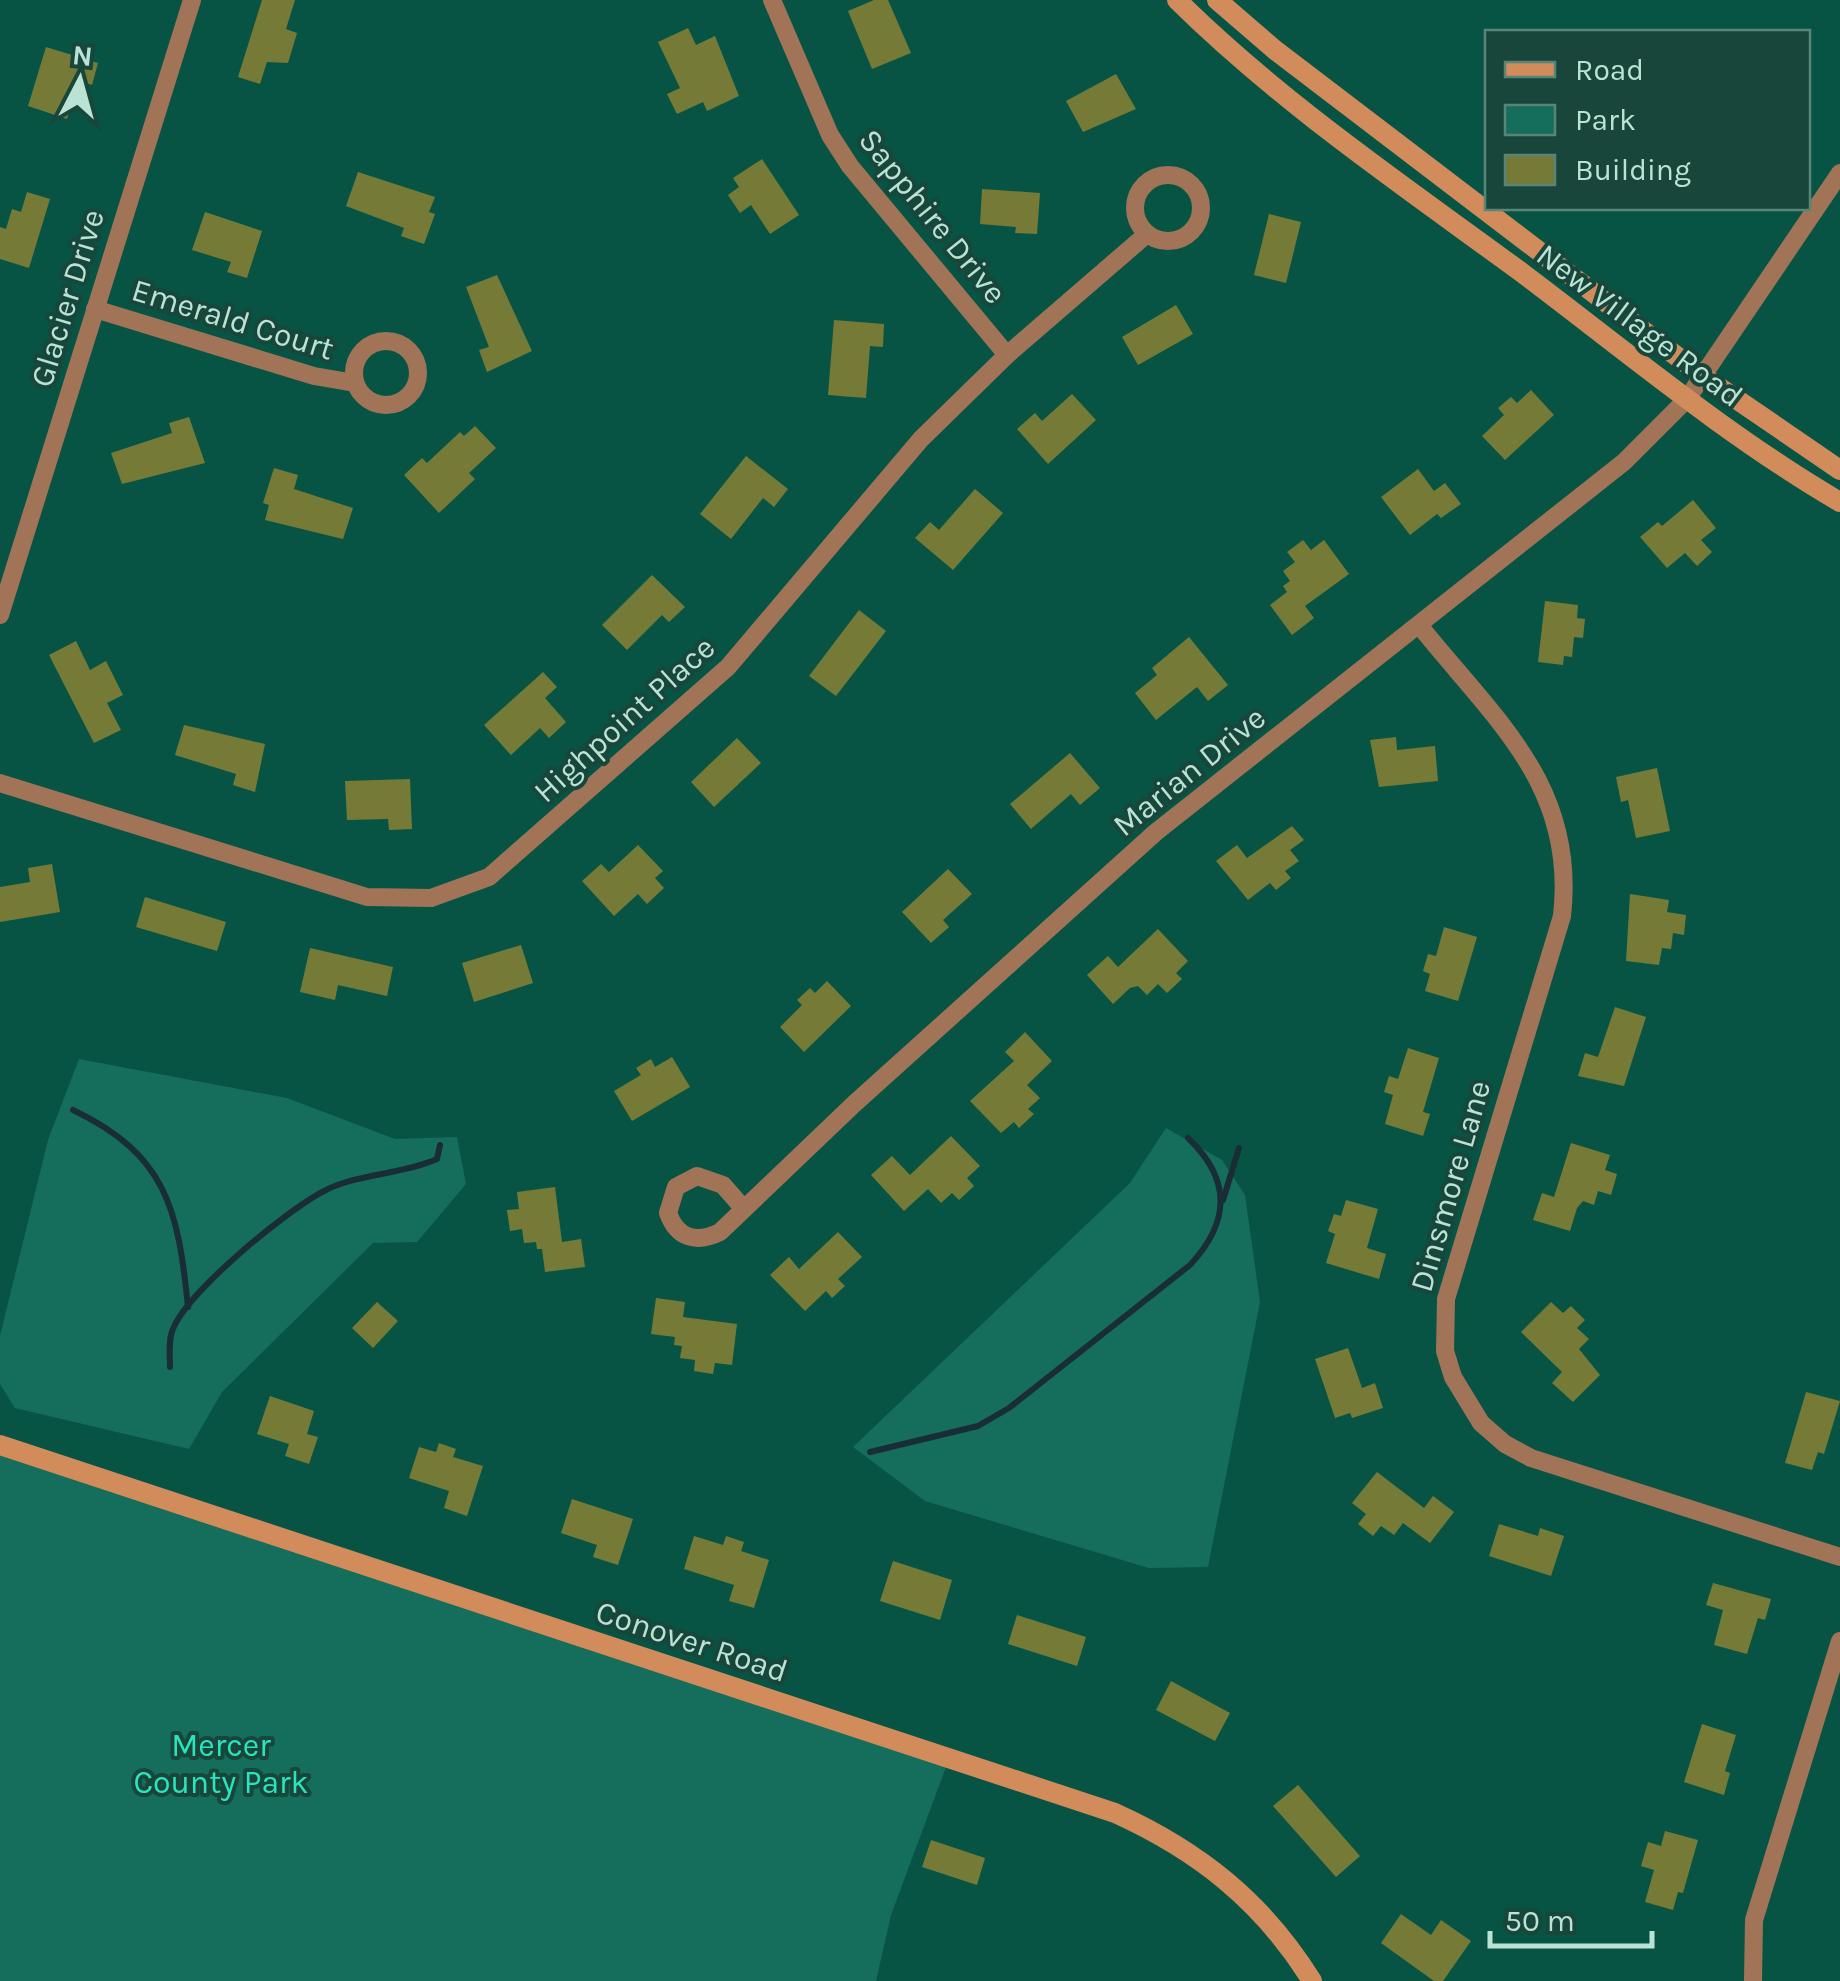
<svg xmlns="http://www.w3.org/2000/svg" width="1840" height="1981" viewBox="0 0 1840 1981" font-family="Karla,sans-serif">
  <rect width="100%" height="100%" fill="#085444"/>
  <g fill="#156e5b">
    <path d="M79 1059 287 1098 395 1139 457 1137 466 1184 417 1242 373 1243 222 1392 189 1449 15 1408 0 1384V1336L48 1140Z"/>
    <path d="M1166 1128 1222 1160 1245 1195 1260 1302 1208 1567 1149 1568 925 1501 853 1447 1130 1183Z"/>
    <path d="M0 1446 949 1759 891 1915 876 1981H0Z"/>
  </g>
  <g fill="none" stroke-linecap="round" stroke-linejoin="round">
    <g stroke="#192d37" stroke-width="6">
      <path d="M73 1110C167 1155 178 1209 188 1307"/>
      <path d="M1223 1200 1239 1148"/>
      <path d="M170 1367C170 1355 168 1340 173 1329 188 1291 289 1208 326 1190 361 1173 400 1175 437 1159L440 1145"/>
      <path d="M870 1452 978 1426 1009 1408 1190 1265C1231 1221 1231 1179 1188 1138"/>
    </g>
  </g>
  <g fill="#757b37">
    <path d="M262 0H295L286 29 297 33 288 63 267 62 260 84 238 77Z"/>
    <path d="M874 0H888L911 53 872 69 848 11Z"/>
    <path d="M688 28 696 45 715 36 739 96 707 111 703 102 677 114 667 94 680 88 658 42Z"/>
    <path d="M46 47 98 63 92 85 79 81 67 119 28 106Z"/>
    <path d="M1116 74 1136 109 1083 132 1066 101Z"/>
    <path d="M762 159 799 215 770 234 751 205 740 213 728 195 739 187 733 178Z"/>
    <path d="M358 172 435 197 429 212 435 214 424 244 401 236 404 228 346 206Z"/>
    <path d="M982 189 1040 193 1037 234 1015 233 1016 227 980 224Z"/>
    <path d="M27 192 50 199 29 268 0 259V227L6 229 12 209 21 212Z"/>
    <path d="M205 212 262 231 247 278 227 272 231 262 192 250Z"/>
    <path d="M1269 214 1301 222 1286 283 1254 275Z"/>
    <path d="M497 275 532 351 487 372 479 350 489 347 466 287Z"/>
    <path d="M1176 305 1193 334 1138 365 1122 337Z"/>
    <path d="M834 320 884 324 883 347 870 346 866 398 828 395Z"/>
    <path d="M1531 390 1554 415 1505 460 1482 436 1504 415 1498 408 1511 397 1517 403Z"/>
    <path d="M1072 394 1096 420 1048 464 1017 429 1035 413 1042 421Z"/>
    <path d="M189 417 205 463 122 484 111 453 172 433 169 423Z"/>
    <path d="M475 426 496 448 469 473 475 479 439 513 404 475 422 458 427 463 460 432 464 436Z"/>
    <path d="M746 456 788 489 774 507 763 498 731 539 700 514Z"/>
    <path d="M274 468 298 475 294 489 353 508 343 539 265 520 269 505 263 503Z"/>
    <path d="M1418 469 1434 491 1445 483 1461 504 1441 518 1437 514 1410 535 1381 497Z"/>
    <path d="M975 489 1003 513 953 570 915 538 930 522 939 530Z"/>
    <path d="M1693 500 1716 528 1701 540 1712 552 1697 566 1685 553 1667 568 1640 537 1658 522 1662 526Z"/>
    <path d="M1303 540 1311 550 1324 540 1349 574 1305 606 1314 618 1292 635 1270 605 1287 592 1283 586 1290 581 1283 571 1295 562 1287 552Z"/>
    <path d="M652 575 685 607 669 622 662 615 627 650 602 625Z"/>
    <path d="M1545 601 1578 605 1577 618 1585 619 1583 638 1574 637 1572 657 1564 656 1563 665 1538 662Z"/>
    <path d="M859 610 886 631 836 696 809 676Z"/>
    <path d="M1189 637 1228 685 1208 701 1197 687 1156 720 1135 693 1157 675 1152 668Z"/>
    <path d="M76 641 90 670 106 661 123 695 107 703 121 730 94 743 49 655Z"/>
    <path d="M543 672 557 687 545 698 566 722 549 738 540 728 511 755 484 725Z"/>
    <path d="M184 725 265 744 255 792 233 785 236 774 175 755Z"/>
    <path d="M1396 737 1397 750 1435 746 1438 781 1379 787 1370 740Z"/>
    <path d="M737 738 761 763 714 807 691 782Z"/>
    <path d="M1070 753 1100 788 1080 805 1071 794 1031 829 1010 804Z"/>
    <path d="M1657 768 1670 831 1636 838 1628 800 1621 802 1616 777Z"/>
    <path d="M410 779 412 829 389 830 388 819 347 820 345 781Z"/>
    <path d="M1292 826 1304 840 1290 850 1299 861 1285 871 1291 878 1276 890 1270 883 1248 900 1216 861 1237 845 1247 858Z"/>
    <path d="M638 845 663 871 655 878 664 888 647 904 638 894 614 916 582 881 601 864 609 872Z"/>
    <path d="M52 864 60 912 0 922V887L30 882 28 868Z"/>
    <path d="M948 869 972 894 943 920 949 927 931 943 902 912Z"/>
    <path d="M1630 894 1669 900 1667 912 1686 915 1684 935 1673 933 1671 949 1662 948 1659 965 1626 961Z"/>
    <path d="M145 897 226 922 217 951 136 927Z"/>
    <path d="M1444 927 1477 937 1458 1001 1425 991 1430 974 1423 971 1428 954 1436 956Z"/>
    <path d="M1158 929 1188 961 1176 973 1182 979 1167 993 1158 984 1147 995 1138 986 1130 988 1113 1004 1087 975 1108 956 1118 967Z"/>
    <path d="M521 945 533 983 474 1002 462 963Z"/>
    <path d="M310 948 393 967 387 996 338 985 335 1000 300 992Z"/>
    <path d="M827 981 851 1006 804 1052 780 1027 802 1005 797 1000 810 988 815 993Z"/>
    <path d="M1615 1007 1646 1017 1624 1086 1578 1076 1585 1053 1598 1057Z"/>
    <path d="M1025 1032 1052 1061 1027 1085 1040 1098 1028 1109 1034 1114 1019 1128 1014 1122 1001 1133 970 1101 1014 1061 1005 1052Z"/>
    <path d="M1408 1048 1439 1058 1423 1112 1430 1114 1423 1136 1385 1124 1393 1095 1384 1092 1389 1076 1398 1079Z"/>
    <path d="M672 1057 690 1087 632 1121 614 1091 641 1075 636 1068 651 1059 655 1067Z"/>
    <path d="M951 1136 980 1166 967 1178 974 1186 959 1200 952 1193 941 1203 928 1189 904 1211 871 1175 892 1156 910 1175Z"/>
    <path d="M1571 1143 1610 1155 1605 1170 1617 1174 1611 1195 1598 1191 1594 1205 1583 1201 1577 1208 1570 1231 1533 1220 1542 1193 1554 1197Z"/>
    <path d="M555 1187 562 1242 581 1239 585 1267 545 1272 542 1249H537L536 1242 524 1243 522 1229 510 1231 507 1210 519 1209 517 1192Z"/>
    <path d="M1346 1200 1378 1209 1367 1248 1386 1254 1379 1279 1326 1263 1335 1234 1328 1231 1334 1214 1341 1216Z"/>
    <path d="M838 1232 862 1257 838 1279 845 1286 832 1298 826 1291 805 1311 770 1275 789 1257 799 1269Z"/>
    <path d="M656 1298 685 1302 683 1317 737 1324 732 1365 715 1363 713 1374 694 1371 695 1360 680 1358 682 1346 674 1345 675 1337 651 1334Z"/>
    <path d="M377 1302 398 1321 373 1348 352 1328Z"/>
    <path d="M1551 1302 1563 1313 1571 1306 1585 1320 1577 1328 1589 1339 1579 1349 1600 1375 1573 1402 1552 1383 1562 1372 1521 1332Z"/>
    <path d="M1348 1348 1362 1388 1375 1383 1383 1408 1352 1418 1350 1413 1335 1418 1315 1359Z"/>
    <path d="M1806 1392 1840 1401 1824 1454 1818 1452 1812 1470 1785 1463Z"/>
    <path d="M270 1396 314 1411 307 1434 318 1437 309 1464 285 1456 289 1444 257 1434Z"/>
    <path d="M439 1443 456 1449 453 1457 483 1466 467 1516 444 1508 449 1491 409 1478 419 1447 436 1452Z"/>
    <path d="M1377 1472 1424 1508 1433 1496 1454 1512 1430 1543 1403 1523 1394 1535 1381 1526 1373 1536 1358 1524 1366 1514 1352 1503Z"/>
    <path d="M572 1499 633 1519 618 1565 593 1557 597 1545 561 1533Z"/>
    <path d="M1499 1524 1538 1536 1540 1528 1564 1536 1551 1576 1489 1556Z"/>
    <path d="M694 1536 723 1545 726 1536 744 1542 741 1551 769 1560 754 1608 729 1601 734 1585 684 1569Z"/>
    <path d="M893 1561 952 1580 940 1620 880 1601Z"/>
    <path d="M1713 1583 1771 1599 1765 1620 1758 1618 1747 1654 1714 1645 1723 1610 1706 1605Z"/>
    <path d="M1017 1615 1086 1637 1077 1666 1008 1644Z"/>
    <path d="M1171 1681 1230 1713 1215 1741 1156 1710Z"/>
    <path d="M1702 1724 1736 1735 1725 1771 1730 1773 1724 1795 1684 1782Z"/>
    <path d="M1298 1785 1360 1856 1336 1877 1273 1806Z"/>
    <path d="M1665 1831 1698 1840 1683 1893 1678 1892 1673 1910 1645 1902 1654 1870 1641 1866 1648 1842 1661 1846Z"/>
    <path d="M931 1840 985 1858 977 1885 922 1867Z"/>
    <path d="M1401 1914 1431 1935 1441 1920 1471 1941 1443 1981H1434L1381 1943Z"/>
  </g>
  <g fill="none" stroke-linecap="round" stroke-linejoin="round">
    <g stroke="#a17457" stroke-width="18">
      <path d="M772 0 830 135 850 166 1007 355"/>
      <circle cx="1168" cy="208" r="33"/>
      <path d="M95 309 314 376 355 383"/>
      <circle cx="386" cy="373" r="32"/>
      <path d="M0 615 192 0"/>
      <path d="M1419 625C1494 719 1577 785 1562 916L1446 1299 1445 1351 1453 1377 1481 1423 1505 1444 1531 1458 1840 1557"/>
      <path d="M0 783 367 897 431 898 489 877 728 667 921 439 1007 355 1147 234"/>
      <path d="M743 1208 723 1185 697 1176 676 1187 668 1213C677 1238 696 1244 720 1232L854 1104 1156 832 1624 462 1687 399 1840 173"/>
      <path d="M1753 1981 1754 1920 1840 1641"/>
    </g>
    <g stroke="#d28b5b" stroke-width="20">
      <path d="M1177 0C1280 102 1404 186 1521 272 1626 351 1727 436 1840 502"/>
      <path d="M1217 0 1275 50 1704 377 1840 470"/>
      <path d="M0 1445 1115 1813C1199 1851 1263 1902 1312 1981"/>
    </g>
  </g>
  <g text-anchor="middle" stroke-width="8" stroke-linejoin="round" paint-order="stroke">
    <g font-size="32" fill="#bae3d5" stroke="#18463b">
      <text transform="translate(933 216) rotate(51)" y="11">Sapphire Drive</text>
      <text transform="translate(67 298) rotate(-73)" y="11">Glacier Drive</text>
      <text transform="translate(233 319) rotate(17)" y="11">Emerald Court</text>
      <text transform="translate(1640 325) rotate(37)" y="11">New Village Road</text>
      <text transform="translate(624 719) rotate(-42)" y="11">Highpoint Place</text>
      <text transform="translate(1189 771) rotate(-39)" y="11">Marian Drive</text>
      <text transform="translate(1450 1186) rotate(-74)" y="11">Dinsmore Lane</text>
      <text transform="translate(692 1641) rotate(18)" y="11">Conover Road</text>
    </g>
    <g font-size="32" fill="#29e5be" stroke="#18463b">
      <text x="221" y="1756">Mercer<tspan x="221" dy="37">County Park</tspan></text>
    </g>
  </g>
  <rect x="1485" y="30" width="325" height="180" fill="#18463b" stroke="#598579" stroke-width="2.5"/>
  <rect x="1505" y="62" width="50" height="15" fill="#d28b5b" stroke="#598579" stroke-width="2.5"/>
  <text x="1575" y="80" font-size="30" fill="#bae3d5">Road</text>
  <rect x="1505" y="105" width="50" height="30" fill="#156e5b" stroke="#598579" stroke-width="2.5"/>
  <text x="1575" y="130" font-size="30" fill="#bae3d5">Park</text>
  <rect x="1505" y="155" width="50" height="30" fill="#757b37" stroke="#598579" stroke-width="2.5"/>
  <text x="1575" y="180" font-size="30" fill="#bae3d5">Building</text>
  <g transform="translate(80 80) rotate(6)" stroke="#18463b" stroke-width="8" paint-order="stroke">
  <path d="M0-8L18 38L0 25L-18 38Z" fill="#bae3d5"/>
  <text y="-15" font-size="28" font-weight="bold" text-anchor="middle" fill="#bae3d5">N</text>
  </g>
  <path d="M1490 1931v15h162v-15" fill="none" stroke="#bae3d5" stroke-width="5"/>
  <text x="1505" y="1931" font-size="30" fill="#bae3d5" stroke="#18463b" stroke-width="8" paint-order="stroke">50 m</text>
</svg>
